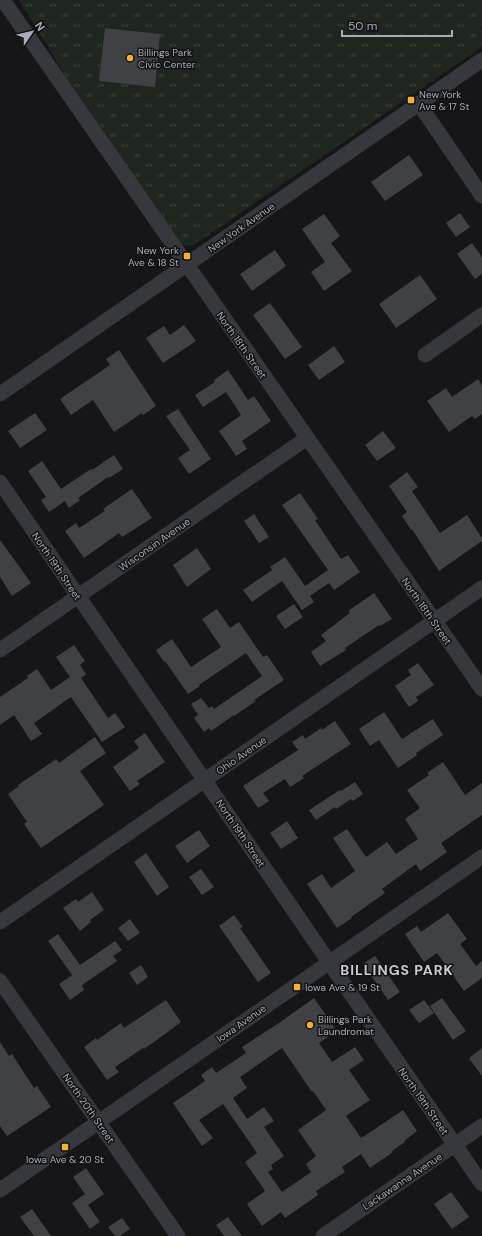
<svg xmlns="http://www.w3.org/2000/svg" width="482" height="1236" viewBox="0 0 482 1236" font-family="'DM Sans',sans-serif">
  <defs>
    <pattern id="park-tufts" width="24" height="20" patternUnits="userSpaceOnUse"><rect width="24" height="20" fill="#1e261f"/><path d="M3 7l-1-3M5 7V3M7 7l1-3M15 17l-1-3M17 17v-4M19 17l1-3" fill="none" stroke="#3c433d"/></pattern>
  </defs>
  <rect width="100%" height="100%" fill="#161618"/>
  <path fill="url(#park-tufts)" d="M19 0H482V47L198 242C192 246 188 247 181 244L64 74 47 45Z"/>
  <g fill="#404145" fill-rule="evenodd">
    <path d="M105 28 160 34 155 87 99 81Z"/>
    <path d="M409 155 423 175 385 201 371 182Z"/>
    <path d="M460 213 470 227 456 237 446 223Z"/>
    <path d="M324 214 340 236 331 243 352 271 324 291 311 272 325 262 302 229Z"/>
    <path d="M472 243 482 257V274L475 279 457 254Z"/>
    <path d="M275 250 286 266 252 291 240 274Z"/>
    <path d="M420 275 437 299 396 328 379 304Z"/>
    <path d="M270 303 302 347 285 359 253 315Z"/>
    <path d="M184 325 196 341 163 363 146 338 164 326 170 335Z"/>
    <path d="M334 346 345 362 319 380 308 365Z"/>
    <path d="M119 350 156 406 143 415 142 413 114 432 93 400 71 415 60 399 110 365 106 359Z"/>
    <path d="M228 370 248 400 254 396 271 421 242 441 247 449 236 456 219 431 241 415 226 392 203 407 195 395 215 382 214 380Z"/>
    <path d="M478 379 482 385V414L475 419 472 416 449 432 427 401 446 388 452 397Z"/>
    <path d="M178 409 211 459 189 474 178 458 190 450 166 416Z"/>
    <path d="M35 413 47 430 20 448 8 431Z"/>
    <path d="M383 431 396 448 377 461 365 445Z"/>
    <path d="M114 455 123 469 109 478 108 477 78 498 80 500 69 508 65 501 49 512 41 500 46 497 28 471 42 461 61 489 91 469 92 470Z"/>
    <path d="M407 472 418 487 412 491 440 533 467 515 482 538V541L439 571 412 529 411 530 402 516 407 512 389 486Z"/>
    <path d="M132 489 152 518 122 537 119 533 84 558 65 531 76 523 79 528 105 511 103 509Z"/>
    <path d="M300 493 318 519 315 520 341 559 348 555 360 572 334 590 329 583 310 596 314 602 302 610 282 581 252 602 243 590 272 570 270 567 285 557 305 586 328 570 282 505Z"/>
    <path d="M254 514 269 537 259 543 244 521Z"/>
    <path d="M0 540 31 583 12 596 0 577Z"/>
    <path d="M197 548 211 569 187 587 173 565Z"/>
    <path d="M374 593 392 619 380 626 379 625 345 648 346 650 320 666 311 652 326 641 321 635 350 613 348 611Z"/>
    <path d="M294 604 303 617 285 629 276 616Z"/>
    <path d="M217 609 230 628 239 622 263 657 267 655 284 680 254 700 256 701 234 716V715L211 731 209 728 204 732 194 718 198 715 191 704 201 698 209 708 212 706 214 709 262 676 246 653 199 685 200 686 188 694 165 661 164 662 156 650 172 639 191 667 221 647 202 619Z"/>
    <path d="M74 645 85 661 80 665 86 674 81 678 108 718 115 713 125 727 102 742 71 697 34 723 42 734 31 741 14 715 0 725V697L28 678 27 676 37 669 51 690 70 677 56 657Z"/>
    <path d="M418 663 434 685 416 697 418 701 409 707 395 686 411 675 408 670Z"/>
    <path d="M384 712 402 739 433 719 443 735 416 753 417 755 398 768 379 740 370 746 359 729Z"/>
    <path d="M335 721 351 744 302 776 304 778 290 787 285 779 263 793 269 801 258 808 243 786 298 750 292 742 303 735 305 739 321 728 322 730Z"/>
    <path d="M145 733 165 762 137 781 140 784 130 791 113 767 139 748 134 741Z"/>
    <path d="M95 737 106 753 80 771 104 805 41 848 24 824 27 822 8 794 19 786 18 785 56 759 59 763Z"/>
    <path d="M443 762 465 795 482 783V815L441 843 447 852 420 871 416 864 382 889 385 893 351 917 352 918 337 928 307 884 322 874 331 888 355 871 333 838 347 829 366 857 387 842 396 854 418 839 405 819 420 808 407 790 429 775 427 773Z"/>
    <path d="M355 782 363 794 353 801 351 799 336 809 335 807 316 820 309 810 340 790 341 791Z"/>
    <path d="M287 821 298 838 281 849 270 833Z"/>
    <path d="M199 830 210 846 187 863 175 846Z"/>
    <path d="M146 853 169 887 157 896 134 862Z"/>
    <path d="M201 869 214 887 202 895 189 877Z"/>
    <path d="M92 892 104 910 90 920 91 922 80 931 63 908 76 899 78 902Z"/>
    <path d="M448 913 467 939 460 944 476 966 482 961V978L464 991 437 953 424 962 405 934 417 926 421 932Z"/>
    <path d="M234 915 243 927 240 928 271 973 258 982 219 926Z"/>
    <path d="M130 919 140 933 128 941 118 928Z"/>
    <path d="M58 934 80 965 115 941 122 950 113 956 117 961 82 985 84 990 70 1000 59 984 72 975 48 941Z"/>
    <path d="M375 956 400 992 388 1000 363 964Z"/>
    <path d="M141 965 148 977 137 985 129 973Z"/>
    <path d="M314 998 337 1031 319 1043 332 1062 355 1047 364 1060 349 1070 370 1100 346 1116 361 1138 363 1136V1137L403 1110 417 1131 404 1141 405 1142 392 1151 393 1152 370 1168 361 1154 342 1167 345 1172 316 1191 318 1195 285 1218 281 1212 262 1226 247 1204 265 1191 245 1162 257 1153 223 1104 199 1120 213 1138 202 1146 173 1103 205 1081 201 1075 212 1067 216 1073 246 1053 242 1047 279 1023ZM282 1048 312 1092 313 1091 326 1110 298 1130 316 1156 306 1164 311 1172 282 1192 268 1172 273 1169 271 1165 284 1156 264 1127 274 1121 264 1107 247 1119 233 1098 247 1088 240 1077Z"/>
    <path d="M442 998 466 1031 453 1040 430 1006Z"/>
    <path d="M166 1000 181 1022 154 1042 144 1049 143 1048 115 1067 119 1072 107 1080 84 1047 96 1038 97 1040 121 1023 124 1028Z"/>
    <path d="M424 1000 434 1013 419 1023 409 1010Z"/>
    <path d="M0 1042 9 1056 12 1054 34 1088 37 1086 51 1107 7 1136 0 1126Z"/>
    <path d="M482 1048V1076L469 1058Z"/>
    <path d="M86 1168 104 1194 88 1205 100 1222 90 1229 72 1203 85 1194 73 1177Z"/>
    <path d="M451 1192 469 1217 452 1229 434 1204Z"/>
    <path d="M32 1209 51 1236H34L20 1217Z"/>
    <path d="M228 1217 242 1236H224L216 1225Z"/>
    <path d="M122 1218 130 1229 120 1236H115L108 1227Z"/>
  </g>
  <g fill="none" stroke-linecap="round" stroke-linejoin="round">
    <g stroke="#37383d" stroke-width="15">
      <path d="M3 0 482 689"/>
      <path d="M419 104 482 196"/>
      <path d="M425 355 482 315"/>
      <path d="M0 394 482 60"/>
      <path d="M0 482C162 716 320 951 482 1184"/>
      <path d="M0 650 307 438"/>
      <path d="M0 922 482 588"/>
      <path d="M0 981 178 1236"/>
      <path d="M0 1190 482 857"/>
      <path d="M323 1236 482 1126"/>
    </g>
  </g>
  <g fill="#f2b134" stroke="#111113" stroke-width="1.5">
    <circle cx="130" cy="58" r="4"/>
    <rect x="407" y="96" width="8" height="8" rx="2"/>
    <rect x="183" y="252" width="8" height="8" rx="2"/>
    <rect x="293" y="983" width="8" height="8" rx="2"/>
    <circle cx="310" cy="1025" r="4"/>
    <rect x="61" y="1143" width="8" height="8" rx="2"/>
  </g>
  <g text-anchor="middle" stroke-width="3" stroke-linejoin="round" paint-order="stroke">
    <g font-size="10" fill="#a8adb8" stroke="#111113" text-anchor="start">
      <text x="138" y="56">Billings Park<tspan x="138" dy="12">Civic Center</tspan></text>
      <text x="419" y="98">New York<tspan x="419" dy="12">Ave &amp; 17 St</tspan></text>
      <text x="179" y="254" text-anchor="end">New York<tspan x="179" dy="12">Ave &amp; 18 St</tspan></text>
      <text x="305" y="991">Iowa Ave &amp; 19 St</text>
      <text x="318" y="1023">Billings Park<tspan x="318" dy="12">Laundromat</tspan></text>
      <text x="65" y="1163" text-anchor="middle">Iowa Ave &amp; 20 St</text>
    </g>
    <g font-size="10" fill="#a8adb8" stroke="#111113">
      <text transform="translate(241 227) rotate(-35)" y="4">New York Avenue</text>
      <text transform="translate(242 345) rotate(55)" y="4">North 18th Street</text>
      <text transform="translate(154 544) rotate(-35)" y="4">Wisconsin Avenue</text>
      <text transform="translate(57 566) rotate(56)" y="4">North 19th Street</text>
      <text transform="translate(427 611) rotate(55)" y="4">North 18th Street</text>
      <text transform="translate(241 755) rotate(-35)" y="4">Ohio Avenue</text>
      <text transform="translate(241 833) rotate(56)" y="4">North 19th Street</text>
      <text transform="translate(241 1023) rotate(-35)" y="4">Iowa Avenue</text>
      <text transform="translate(424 1101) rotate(55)" y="4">North 19th Street</text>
      <text transform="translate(89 1108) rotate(55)" y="4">North 20th Street</text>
      <text transform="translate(402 1181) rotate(-34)" y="4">Lackawanna Avenue</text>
    </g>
    <g font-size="14" font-weight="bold" letter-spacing="1" fill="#c9ccd4" stroke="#111113">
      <text x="397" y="975">BILLINGS PARK</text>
    </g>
  </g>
  <g transform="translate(32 32) rotate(55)" stroke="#111113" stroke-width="3" paint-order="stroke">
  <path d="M0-3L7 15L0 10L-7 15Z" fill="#a8adb8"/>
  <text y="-6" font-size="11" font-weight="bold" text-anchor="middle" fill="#a8adb8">N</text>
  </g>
  <path d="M342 30v6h110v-6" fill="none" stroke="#a8adb8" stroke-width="2"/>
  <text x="348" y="30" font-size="12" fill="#a8adb8" stroke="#111113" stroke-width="3" paint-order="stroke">50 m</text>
</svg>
